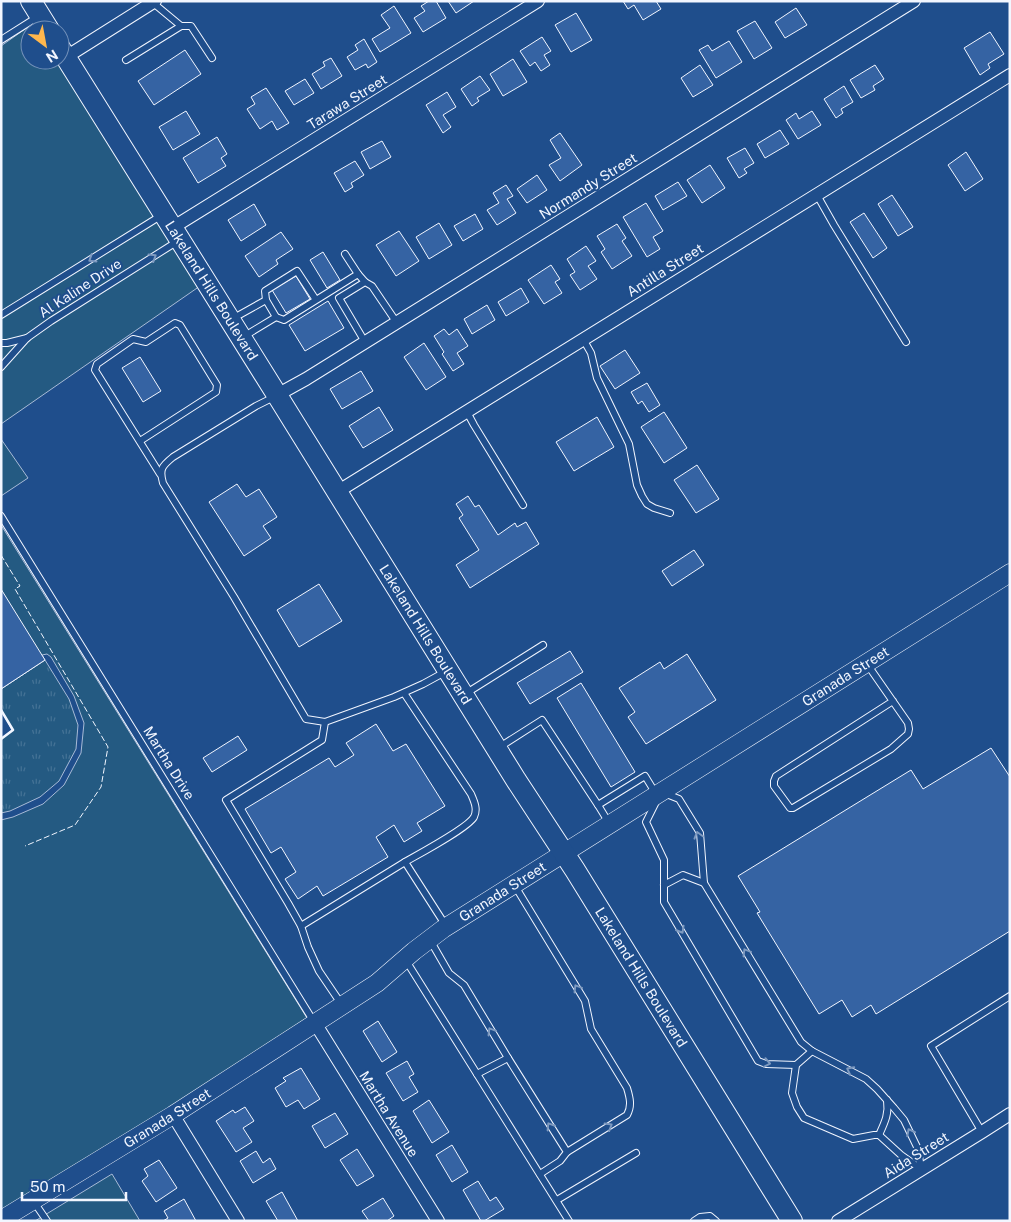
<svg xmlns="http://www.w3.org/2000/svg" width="1011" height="1222" viewBox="0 0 1011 1222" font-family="'Public Sans',sans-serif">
  <defs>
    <pattern id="grass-tufts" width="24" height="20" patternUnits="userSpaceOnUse" patternTransform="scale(1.25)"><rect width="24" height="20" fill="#245a82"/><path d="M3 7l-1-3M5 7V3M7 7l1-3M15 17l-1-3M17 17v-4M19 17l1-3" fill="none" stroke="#447295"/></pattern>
  </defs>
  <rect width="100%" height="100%" fill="#1f4e8c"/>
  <path fill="url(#grass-tufts)" stroke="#a8bbd7" d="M45 660 69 699 78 725 76 749 59 781 40 797 10 811 1 813V739L12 730 1 710V689Z"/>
  <g fill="#245a82" stroke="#a8bbd7">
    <path d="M35 22 40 30H30V60H59L200 286 1 424V46Z"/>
    <path d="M1 439 28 478 1 496Z"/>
    <path d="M1 525 307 1018 169 1108 1 1211V820L13 817 43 804 64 785 81 753 84 723 74 696 51 657 47 654 42 655 45 660 1 689Z"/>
    <path d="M112 1174 140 1221H35Z"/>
  </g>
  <g fill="#3563a3" stroke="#f2f6ff">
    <path d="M429 1H436L446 18 423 32 414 18 425 11 421 6Z"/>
    <path d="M448 1H474L456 13Z"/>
    <path d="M623 1H656L661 9 643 20 634 5 628 9Z"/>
    <path d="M394 6 411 33 380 52 372 39 390 28 381 15Z"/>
    <path d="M796 8 807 25 785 38 775 22Z"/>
    <path d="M576 13 592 40 571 52 555 25Z"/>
    <path d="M755 21 772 48 754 59 737 31Z"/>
    <path d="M990 32 1004 54 988 64 990 68 980 75 964 48Z"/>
    <path d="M542 37 551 51 544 55 550 65 541 71 535 62 530 66 520 51Z"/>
    <path d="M364 39 377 62 368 68 366 64 355 70 347 57 358 50 355 45Z"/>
    <path d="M729 41 742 62 716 78 699 50 708 45 712 51Z"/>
    <path d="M185 50 201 74 154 105 138 81Z"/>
    <path d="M331 58 342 76 321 89 312 74 325 66 323 62Z"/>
    <path d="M513 59 527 82 503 96 490 74Z"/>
    <path d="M700 65 713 85 693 97 681 78Z"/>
    <path d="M875 65 884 79 873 86 875 90 861 98 850 80Z"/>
    <path d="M480 76 490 90 477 98 479 101 472 106 461 89Z"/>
    <path d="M305 79 314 93 294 105 285 91Z"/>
    <path d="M844 86 853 102 841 109 843 113 836 118 824 99Z"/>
    <path d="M266 88 289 123 277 130 272 121 260 129 247 109 255 104 251 97Z"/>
    <path d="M447 92 456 107 443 115 451 127 443 133 426 105Z"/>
    <path d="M186 111 200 134 173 150 159 127Z"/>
    <path d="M812 111 821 125 798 139 786 120 796 113 799 119Z"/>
    <path d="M780 130 789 144 765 158 757 144Z"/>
    <path d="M560 133 582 165 560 181 549 165 561 158 550 140Z"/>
    <path d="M217 137 227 154 221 158 226 166 198 183 183 158Z"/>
    <path d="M382 141 391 157 370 169 361 152Z"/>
    <path d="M745 148 754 163 744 169 747 173 739 178 727 158Z"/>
    <path d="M966 152 983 179 965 191 948 165Z"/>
    <path d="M355 161 364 175 351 183 353 187 345 192 334 173Z"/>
    <path d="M710 165 725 188 702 203 687 180Z"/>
    <path d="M537 175 547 190 527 203 517 189Z"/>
    <path d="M678 182 687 196 663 210 655 196Z"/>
    <path d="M506 185 513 196 507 199 516 213 497 225 487 210 499 203 493 193Z"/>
    <path d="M892 195 913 227 898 236 878 204Z"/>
    <path d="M646 203 663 231 653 237 660 249 647 257 623 217Z"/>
    <path d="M254 204 266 225 241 241 228 220Z"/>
    <path d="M864 213 887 248 873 258 850 222Z"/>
    <path d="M475 214 483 229 463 241 454 226Z"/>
    <path d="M439 223 452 245 429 259 416 237Z"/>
    <path d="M617 224 626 238 622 241 632 256 612 269 601 252 605 249 597 236Z"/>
    <path d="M399 231 419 261 396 276 376 245Z"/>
    <path d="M281 232 293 249 276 260 278 264 259 277 245 256Z"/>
    <path d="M586 246 596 261 588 266 597 279 580 290 570 275 575 272 567 259Z"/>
    <path d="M323 252 340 280 327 288 310 260Z"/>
    <path d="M551 265 560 279 555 282 562 293 544 304 528 280Z"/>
    <path d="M296 276 310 299 286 313 272 290Z"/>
    <path d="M521 288 529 302 506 316 498 302Z"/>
    <path d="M328 301 344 328 305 351 289 325Z"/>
    <path d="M487 305 495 320 472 334 464 319Z"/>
    <path d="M444 329 449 335 457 329 468 346 457 353 464 364 453 371 442 354 444 352 434 336Z"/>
    <path d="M424 343 446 377 426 390 404 357Z"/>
    <path d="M625 350 640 373 615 389 600 366Z"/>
    <path d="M140 357 161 391 143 402 122 368Z"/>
    <path d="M361 371 373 391 342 409 330 389Z"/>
    <path d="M647 383 660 405 649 412 642 401 638 404 631 392Z"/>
    <path d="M379 407 393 430 363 448 349 426Z"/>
    <path d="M664 412 687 448 664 463 641 427Z"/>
    <path d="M597 417 614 447 574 471 556 442Z"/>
    <path d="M697 465 719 499 696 513 674 480Z"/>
    <path d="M237 484 246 497 259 489 277 517 263 526 271 538 244 556 209 502Z"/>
    <path d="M468 496 475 507 479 505 498 535 515 523 517 527 526 522 539 544 470 588 456 565 479 550 459 518 463 515 456 504Z"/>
    <path d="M694 550 704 565 672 586 662 571Z"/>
    <path d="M319 584 342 621 299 647 277 610Z"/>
    <path d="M1 589 45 660 1 689Z"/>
    <path d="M570 651 583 672 530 704 517 683Z"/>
    <path d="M687 654 716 700 646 744 628 717 635 712 619 688 660 662 664 669Z"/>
    <path d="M581 683 635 772 611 787 557 698Z"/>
    <path d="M376 724 393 751 406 744 445 806 417 823 422 831 404 842 394 825 376 837 388 857 323 896 317 886 298 899 285 879 296 872 281 847 271 853 245 809 329 758 335 767 354 755 346 743Z"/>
    <path d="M238 736 247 750 212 772 203 758Z"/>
    <path d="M991 748 1010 777V931L876 1014 871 1005 852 1017 842 1000 819 1014 757 913 760 912 738 876 911 770 923 789Z"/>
    <path d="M378 1021 397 1052 382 1062 363 1031Z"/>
    <path d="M407 1061 414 1074 409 1077 418 1092 403 1101 386 1073Z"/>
    <path d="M301 1068 320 1099 304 1109 298 1100 286 1107 275 1088 286 1081 283 1078Z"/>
    <path d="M429 1100 449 1132 432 1143 413 1111Z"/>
    <path d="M245 1107 254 1121 243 1128 252 1142 236 1152 216 1121 233 1110 235 1113Z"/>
    <path d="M335 1113 348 1134 325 1148 312 1126Z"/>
    <path d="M452 1145 468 1172 452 1182 436 1155Z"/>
    <path d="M357 1149 374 1176 357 1186 340 1160Z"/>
    <path d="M256 1151 263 1163 270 1158 276 1169 253 1183 240 1161Z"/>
    <path d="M159 1160 177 1188 156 1202 142 1181 148 1176 144 1169Z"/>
    <path d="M478 1181 490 1201 496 1197 504 1209 484 1221H481L463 1190Z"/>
    <path d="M282 1192 298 1221H278L266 1201Z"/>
    <path d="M383 1198 394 1216 387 1221H369L362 1211Z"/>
    <path d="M184 1199 196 1221H163L168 1218 164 1211Z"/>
  </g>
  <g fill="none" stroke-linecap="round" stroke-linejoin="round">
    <g stroke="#f2f6ff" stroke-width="8">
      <g id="lane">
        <path d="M152 2 181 26"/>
        <path d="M1 40 39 16"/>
        <path d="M126 60 181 26H191L212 58"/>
        <path d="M817 195 834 225 906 342"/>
        <path d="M345 254 358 274"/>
        <path d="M316 300 297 271 265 291 266 300 276 317 284 320 358 274 365 282"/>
        <path d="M1 315 162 215"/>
        <path d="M232 319 266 300"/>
        <path d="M243 337 276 317"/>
        <path d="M583 339 591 353 597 378 629 444 637 485 642 496 647 504 654 508 670 513"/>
        <path d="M365 342 339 298 365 282 372 286 397 323"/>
        <path d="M1 343H7L27 338"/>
        <path d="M1 367 27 338 51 321 178 241"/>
        <path d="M274 397 256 406 173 457C162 466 159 469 163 483L234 597 306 719 325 722 394 697 423 684 445 672"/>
        <path d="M467 412 474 425 523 505"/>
        <path d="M140 441 216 392 217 385 180 325 175 323 146 342 133 339 97 364 95 370 160 474"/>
        <path d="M1 516 314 1022"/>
        <path d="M867 664 908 723 909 729 908 734 891 749 793 808H790L774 786V781L776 776 893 701"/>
        <path d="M404 693 471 794C474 801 478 809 474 817 468 828 419 854 405 862L446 926"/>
        <path d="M465 694 543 645"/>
        <path d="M325 722 322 740 226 800 288 903 301 926 308 947 319 971 342 1005"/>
        <path d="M498 748 542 720 598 805 645 776 656 794"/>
        <path d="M664 793 679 799 700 833 704 883 801 1042 812 1051 866 1079 877 1089 894 1108 904 1120 918 1149 921 1169"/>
        <path d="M657 800 646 822 664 860V902L758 1061 766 1064 796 1065"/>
        <path d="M598 805 609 823"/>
        <path d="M664 885 683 875 704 883"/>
        <path d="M515 886 585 1001 591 1029 627 1088C630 1098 632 1106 627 1115L567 1152"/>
        <path d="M301 926 405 862"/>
        <path d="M430 940 449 973 464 985 508 1058 477 1074"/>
        <path d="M405 959 569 1221"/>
        <path d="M812 1051 796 1065 792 1093 797 1107 804 1118 853 1139 874 1135H879L901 1155 921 1169"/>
        <path d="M508 1058 567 1152 560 1161 540 1174"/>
        <path d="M982 1132 931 1046 1010 996"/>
        <path d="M879 1135C885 1122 889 1114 887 1100"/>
        <path d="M557 1200 636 1153"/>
        <path d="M34 1202 47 1221"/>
        <path d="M694 1221 700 1217 710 1216 716 1221"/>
      </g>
    </g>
    <g stroke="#f2f6ff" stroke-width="14">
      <g id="street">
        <path d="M66 57 155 1"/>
        <path d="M172 228 538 1"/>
        <path d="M277 395 306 379 914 1"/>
        <path d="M337 492 1010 75"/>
        <path d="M315 1023 438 1221"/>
        <path d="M173 1115 238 1221"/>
        <path d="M838 1221 982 1132 1010 1114"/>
      </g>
    </g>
    <g stroke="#f2f6ff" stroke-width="19">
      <g id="secondary">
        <path id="s1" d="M1 1220 173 1115 377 983 414 951 443 929 1010 573"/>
      </g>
    </g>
    <g stroke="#f2f6ff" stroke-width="22">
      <g id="primary">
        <path d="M31 1 49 30"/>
        <path id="s2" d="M60 48 277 395 516 780 575 870 792 1221"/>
      </g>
    </g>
    <use href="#lane" stroke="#1f4e8c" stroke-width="6"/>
    <use href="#street" stroke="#1f4e8c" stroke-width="12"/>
    <use href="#secondary" stroke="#1f4e8c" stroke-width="18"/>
    <use href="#primary" stroke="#1f4e8c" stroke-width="20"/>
    <path stroke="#f2f6ff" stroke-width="1" stroke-dasharray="6 2.5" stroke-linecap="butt" d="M1 555 20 586 15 589 108 747 101 787 75 825 25 846"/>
    <path stroke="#f2f6ff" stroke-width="2.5" d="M1 710 13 730 1 739"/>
  </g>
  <defs><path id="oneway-chevron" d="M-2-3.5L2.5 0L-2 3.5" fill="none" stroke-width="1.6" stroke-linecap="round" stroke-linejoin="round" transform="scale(1.25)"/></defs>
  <g stroke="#7e9ac0">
    <use href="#oneway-chevron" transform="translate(153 257) rotate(-32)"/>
    <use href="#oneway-chevron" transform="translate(92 259) rotate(148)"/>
    <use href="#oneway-chevron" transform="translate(698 835) rotate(-106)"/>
    <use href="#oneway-chevron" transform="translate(681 930) rotate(60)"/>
    <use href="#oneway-chevron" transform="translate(746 952) rotate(-121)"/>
    <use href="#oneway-chevron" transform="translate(577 988) rotate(-121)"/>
    <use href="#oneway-chevron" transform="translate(491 1031) rotate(-121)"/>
    <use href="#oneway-chevron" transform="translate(767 1063) rotate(11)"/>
    <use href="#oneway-chevron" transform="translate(850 1070) rotate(-153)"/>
    <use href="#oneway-chevron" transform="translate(550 1126) rotate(-122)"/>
    <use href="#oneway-chevron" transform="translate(609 1126) rotate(-31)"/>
    <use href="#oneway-chevron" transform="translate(910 1132) rotate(-117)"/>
  </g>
  <g text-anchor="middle" stroke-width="4" stroke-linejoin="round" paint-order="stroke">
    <g font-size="14" fill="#f2f6ff" stroke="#1f4e8c">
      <text transform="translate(347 102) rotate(-32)" y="5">Tarawa Street</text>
      <text transform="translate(588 186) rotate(-32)" y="5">Normandy Street</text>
      <text transform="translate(665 270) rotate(-32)" y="5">Antilla Street</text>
      <text transform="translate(80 288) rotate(-33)" y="5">Al Kaline Drive</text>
      <text dy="5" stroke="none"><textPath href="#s2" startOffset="286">Lakeland Hills Boulevard</textPath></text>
      <text dy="5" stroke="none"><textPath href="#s2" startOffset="691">Lakeland Hills Boulevard</textPath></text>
      <text dy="5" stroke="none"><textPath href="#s1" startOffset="1005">Granada Street</textPath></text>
      <text transform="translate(169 763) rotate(58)" y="5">Martha Drive</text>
      <text dy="5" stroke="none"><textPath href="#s1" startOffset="600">Granada Street</textPath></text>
      <text dy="5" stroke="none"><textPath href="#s2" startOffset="1096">Lakeland Hills Boulevard</textPath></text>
      <text transform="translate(389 1114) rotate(58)" y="5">Martha Avenue</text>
      <text dy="5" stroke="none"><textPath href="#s1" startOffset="195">Granada Street</textPath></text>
      <text transform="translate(916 1155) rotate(-32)" y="5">Aida Street</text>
    </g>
  </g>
  <rect width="1011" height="1222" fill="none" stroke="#f2f6ff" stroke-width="5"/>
  <g transform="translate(45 45) rotate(148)"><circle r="24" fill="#1f4e8c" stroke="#7391ba"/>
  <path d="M0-4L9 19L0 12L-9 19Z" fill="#ffb74d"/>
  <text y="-8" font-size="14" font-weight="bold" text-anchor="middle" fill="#f2f6ff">N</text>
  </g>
  <path d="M22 1192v8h104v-8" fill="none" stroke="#f2f6ff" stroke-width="2.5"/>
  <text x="30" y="1192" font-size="15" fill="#f2f6ff" stroke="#1f4e8c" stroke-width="4" paint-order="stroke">50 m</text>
</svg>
